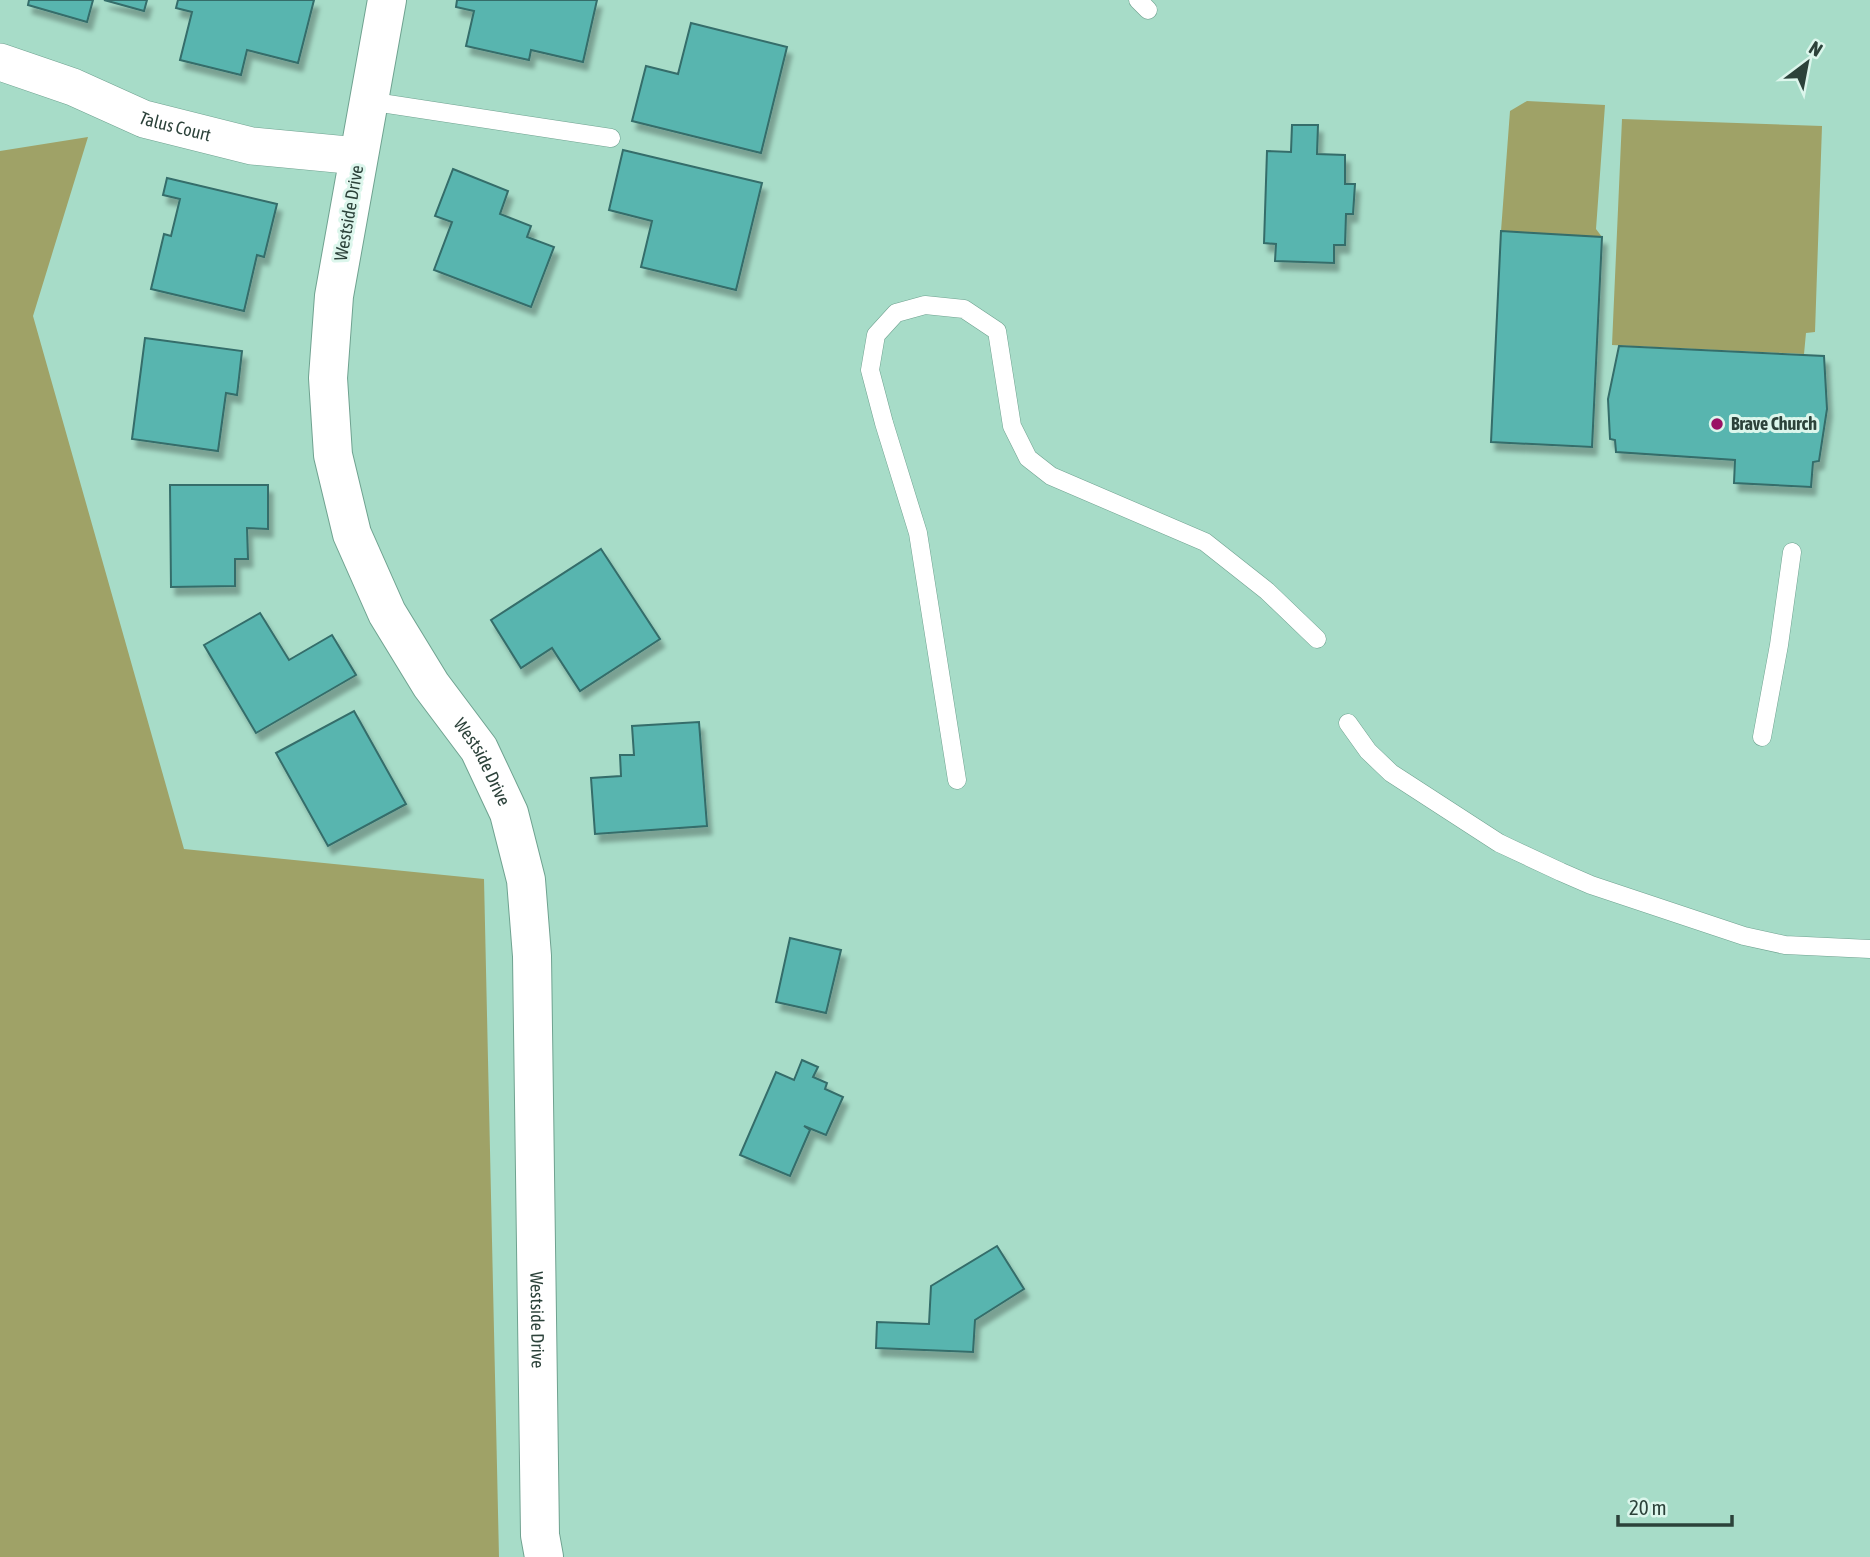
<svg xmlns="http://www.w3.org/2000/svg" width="1870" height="1557" viewBox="0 0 1870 1557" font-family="'Asap Condensed',sans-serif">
  <defs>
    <filter id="shadow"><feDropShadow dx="4.5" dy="8" stdDeviation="2" flood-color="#0004"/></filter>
  </defs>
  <rect width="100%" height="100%" fill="#a7dcc8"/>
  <g fill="#9fa267">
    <path d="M1527 101 1605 105 1596 229 1602 237 1501 231 1510 111Z"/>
    <path d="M1622 119 1822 126 1815 332 1806 333 1804 354 1612 345Z"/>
    <path d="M88 137 33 316 184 849 484 879 499 1557H0V151Z"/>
  </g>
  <g fill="#59b5af" stroke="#346d6a" stroke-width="2" filter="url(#shadow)">
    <path d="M29 0H93L87 22 28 5Z"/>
    <path d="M104 0H147L144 11Z"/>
    <path d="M178 0H314L298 63 247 50 241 75 180 60 192 12 176 8Z"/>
    <path d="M457 0H597L583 62 531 50 529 60 466 46 474 11 456 7Z"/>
    <path d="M691 23 787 47 761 153 632 121 646 66 678 74Z"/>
    <path d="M1292 125H1318L1317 154 1345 155V184H1355L1353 214H1346L1345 245H1334V263L1275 261 1276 244 1264 243 1267 151 1291 152Z"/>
    <path d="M623 150 762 183 736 290 641 267 652 221 609 210Z"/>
    <path d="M453 169 508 191 500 214 531 226 527 237 554 247 531 307 434 270 452 222 435 216Z"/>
    <path d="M167 178 277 204 264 257 257 255 244 311 151 289 164 234 171 236 180 199 163 195Z"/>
    <path d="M1501 231 1602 237 1592 447 1491 442Z"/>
    <path d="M145 338 242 351 237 395 226 393 218 451 132 439Z"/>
    <path d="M1619 346 1824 356 1827 409 1819 461 1813 462 1811 487 1734 483 1735 460 1616 452 1615 440 1610 439 1608 399Z"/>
    <path d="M170 485H268V529L247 528 248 559H235V586L171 587Z"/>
    <path d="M601 549 660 639 580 691 552 648 521 668 491 620Z"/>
    <path d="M260 613 289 660 332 635 356 675 256 733 204 645Z"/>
    <path d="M354 711 406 804 328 846 276 753Z"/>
    <path d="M699 722 707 826 595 834 591 778 621 776 620 755H634L632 726Z"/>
    <path d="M790 938 841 950 826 1013 776 1002Z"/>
    <path d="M802 1060 818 1067 813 1077 827 1083 825 1089 843 1097 826 1135 804 1126 810 1130 790 1176 740 1155 776 1072 794 1080Z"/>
    <path d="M997 1246 1024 1289 975 1320 973 1352 876 1348 877 1322 929 1324 931 1286Z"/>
  </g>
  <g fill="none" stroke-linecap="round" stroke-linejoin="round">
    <g stroke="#6fa290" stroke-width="19">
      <g id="service">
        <path d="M1138 0 1148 10"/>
        <path d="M368 101 611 138"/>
        <path d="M1348 723 1368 751 1391 773 1499 843 1561 872 1591 885 1744 936 1785 945 1870 949"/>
        <path d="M1762 737 1779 645 1792 552"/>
        <path d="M957 780 918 533 884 423 870 370 876 335 896 313 925 305 964 309 997 331 1012 426 1028 458 1051 476 1205 542 1267 591 1317 639"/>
      </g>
    </g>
    <g stroke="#6fa290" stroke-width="38">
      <g id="minor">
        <path id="s1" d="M0 62 73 87 144 119 252 146 358 156"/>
      </g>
    </g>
    <g stroke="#6fa290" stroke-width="40">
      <g id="tertiary">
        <path id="s2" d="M387 0 334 296 328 378 333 455 352 534 387 613 431 685 479 749 509 813 526 880 532 956 540 1535 544 1557"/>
      </g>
    </g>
    <use href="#service" stroke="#fff" stroke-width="18"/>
    <use href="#minor" stroke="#fff" stroke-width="37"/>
    <use href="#tertiary" stroke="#fff" stroke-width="38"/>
  </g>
  <circle fill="#9a1265" stroke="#dcf6ec" stroke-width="2.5" cx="1717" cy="424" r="7"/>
  <g text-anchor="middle" stroke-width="6" stroke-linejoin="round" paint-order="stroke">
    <g font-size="18" fill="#2c423a" stroke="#dcf6ec">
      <text dy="6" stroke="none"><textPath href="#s1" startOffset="187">Talus Court</textPath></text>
      <text transform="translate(349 213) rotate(-80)" y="6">Westside Drive</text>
      <text dy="6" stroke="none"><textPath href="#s2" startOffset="805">Westside Drive</textPath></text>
      <text dy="6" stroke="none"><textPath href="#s2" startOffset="1372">Westside Drive</textPath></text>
    </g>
    <g font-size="18" font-weight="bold" fill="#2c423a" stroke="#dcf6ec" text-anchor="start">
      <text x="1731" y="430">Brave Church</text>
    </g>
  </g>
  <g transform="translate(1807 63) rotate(32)" stroke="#dcf6ec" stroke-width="5" paint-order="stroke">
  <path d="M0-5L12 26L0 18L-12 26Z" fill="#2c423a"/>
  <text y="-10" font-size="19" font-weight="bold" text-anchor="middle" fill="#2c423a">N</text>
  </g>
  <path d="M1618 1515v10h114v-10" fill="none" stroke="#2c423a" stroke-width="3.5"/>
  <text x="1629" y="1515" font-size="21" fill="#2c423a" stroke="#dcf6ec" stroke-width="5" paint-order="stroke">20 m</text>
</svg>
